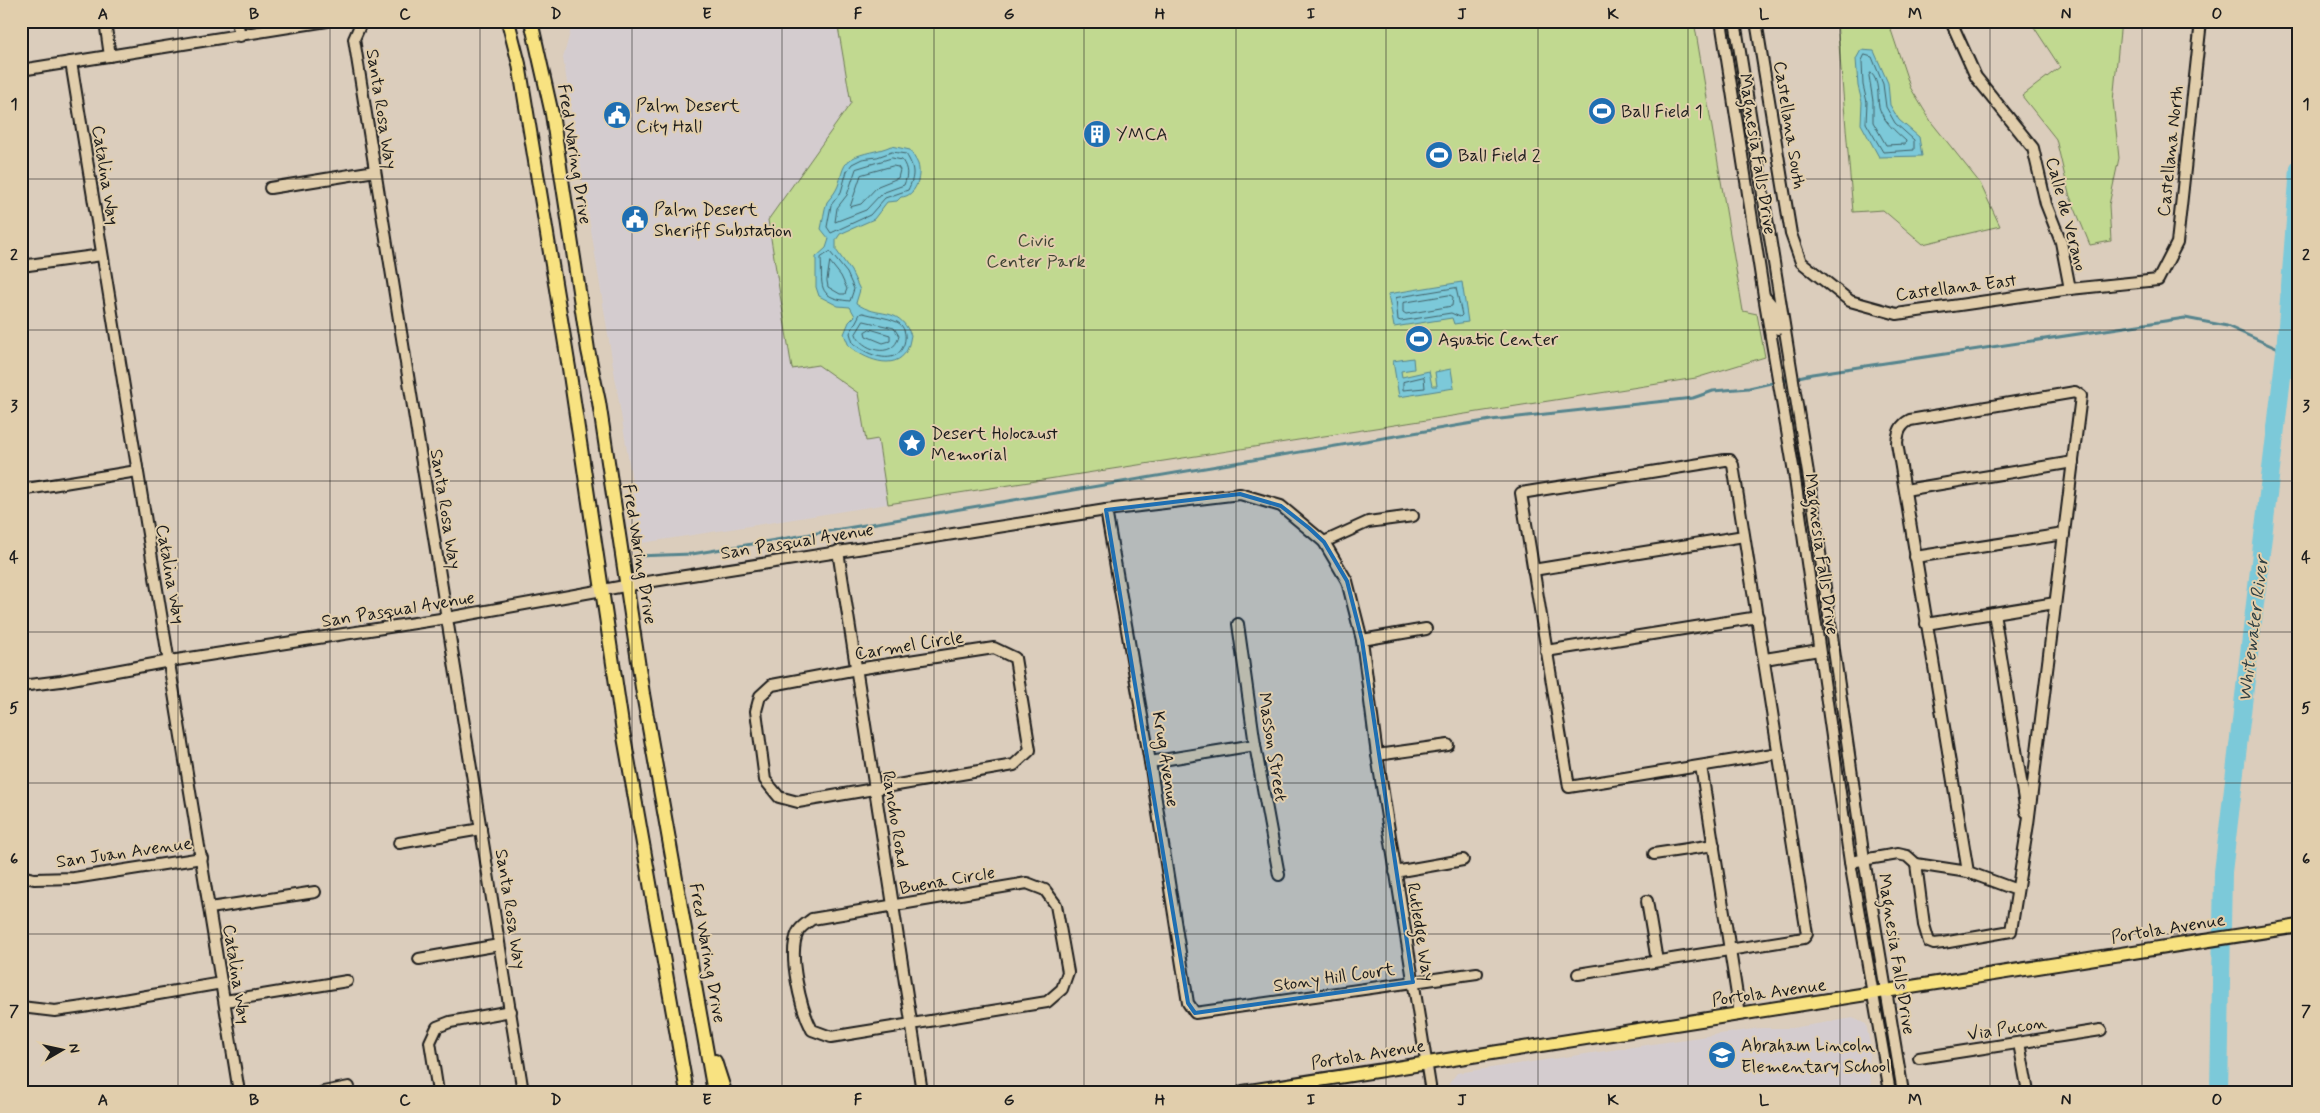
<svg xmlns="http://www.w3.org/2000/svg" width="2320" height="1113" viewBox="0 0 2320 1113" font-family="Mynerve,sans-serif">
  <rect width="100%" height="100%" fill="#dbcdbc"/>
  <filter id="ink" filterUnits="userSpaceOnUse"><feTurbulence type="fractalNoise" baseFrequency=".02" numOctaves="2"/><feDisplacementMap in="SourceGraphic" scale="10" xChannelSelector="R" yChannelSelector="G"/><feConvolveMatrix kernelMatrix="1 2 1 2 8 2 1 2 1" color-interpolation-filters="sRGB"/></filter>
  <g filter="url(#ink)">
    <g fill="#d4cccf">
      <path d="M577 21H837L851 103 768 220 792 369 818 365 858 393 866 441 878 439 888 504 642 543 563 58 571 29Z"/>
      <path d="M1853 1018 1866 1024 1871 1049 1868 1062 1872 1092H1443L1457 1073 1760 1028H1792Z"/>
    </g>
    <g fill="#c1d990" stroke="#6e7a56">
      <path d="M837 21H1694L1743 311 1757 314 1765 357 1696 378 888 504 878 439 866 441 858 393 818 365 792 369 768 220 851 103Z"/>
      <path d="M1837 21H1888L1910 87 1932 123 1980 183 2000 226 1923 244 1883 210 1853 212Z"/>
      <path d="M2030 21H2121L2113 101 2119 158 2109 205 2111 241 2090 245 2069 194 2056 139 2022 96 2060 67Z"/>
    </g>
    <g fill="#7bc9d9" stroke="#55848d">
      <path d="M1861 50 1874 51 1888 83 1890 105 1899 120 1919 137 1922 156 1879 157 1861 124 1862 102 1858 86 1856 59Z"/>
      <path d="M891 146 910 150C912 154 916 159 918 164 922 177 915 197 901 197L897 201 887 202 874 219 840 234 836 240V250L851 271 860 290 856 303C879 320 897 304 911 335 910 340 909 346 907 350 895 373 863 358 849 346L844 334 849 322 855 316 850 307 838 306 819 296 816 287V257L826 248 829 239 821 229C823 221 824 210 827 202 830 198 834 194 836 190 842 180 840 166 851 159 863 152 878 152 891 146Z"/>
      <path d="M1462 282 1468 322 1454 324 1452 318 1394 327 1388 294Z"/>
      <path d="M1413 358 1414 369 1401 371 1402 377 1429 371 1432 386H1437L1435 372 1451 369 1454 388 1399 397 1393 361Z"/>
    </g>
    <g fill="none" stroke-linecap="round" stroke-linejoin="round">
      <g stroke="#426168" stroke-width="1">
        <path d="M1865 55 1872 57 1883 84 1886 107 1895 123 1914 140V150L1883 152 1866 123 1867 102 1863 85 1862 61Z"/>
        <path d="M1871 73C1880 81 1877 96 1879 107 1883 121 1895 131 1906 141L1905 144 1886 145 1873 122V101L1869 76Z"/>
        <path d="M892 152 906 154C915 168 915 176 908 190L885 198 870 215 831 233 827 227 831 205 841 192 847 171 852 164 862 159 877 157Z"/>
        <path d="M892 158 902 160C908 169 908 175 904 185L882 193 866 210 835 222 837 208 847 195 856 169Z"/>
        <path d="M893 166 898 167 900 170 898 178 878 186 861 204 850 207 861 175Z"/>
        <path d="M830 252 847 273 854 289 850 301C815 298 823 284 821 258Z"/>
        <path d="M830 262 841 276 847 289 845 294H840L828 287 827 281Z"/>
        <path d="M1456 288 1462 315 1460 317 1451 313 1401 321 1398 320 1396 298Z"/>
        <path d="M1450 295 1453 297 1452 306 1406 314 1403 312V303Z"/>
        <path d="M863 313C873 316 887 317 897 322 909 328 907 348 896 355 884 362 863 352 853 343L850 333 860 314Z"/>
        <path d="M864 321 894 328 899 336C893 361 860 349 856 334Z"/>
        <path d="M870 329 890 335V341L883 343 866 336 865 332Z"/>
        <path d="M1424 377 1425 388 1403 390V382Z"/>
      </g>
      <path stroke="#55848d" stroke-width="3" d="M636 556 692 554 1491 420 1693 398 1713 391 1749 388 1812 374 2185 318 2227 326 2285 352"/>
      <path stroke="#7bc9d9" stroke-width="18" d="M2219 1092 2223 872 2285 352 2299 168"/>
      <g stroke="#1c1c1c" stroke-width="14">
        <g id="minor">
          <path d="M105 21 110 56"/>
          <path d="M237 21 240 36"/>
          <path d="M362 21 354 39 523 1092"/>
          <path d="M1721 21 1764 296 1794 472 1850 862 1890 1092"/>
          <path d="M1735 21 1813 504 1864 859 1903 1092"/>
          <path d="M1756 21 1791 234 1801 262 1850 301 1897 314 2070 289 2158 280 2177 243 2201 21"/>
          <path d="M1953 21V26L1976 77 2033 148 2046 204 2061 242 2070 289"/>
          <path d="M71 62 239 1092"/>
          <path d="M21 70 327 21"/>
          <path d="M270 188 375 171"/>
          <path d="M21 266 102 255"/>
          <path d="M1764 296 1772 305 1778 329"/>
          <path d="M21 490 137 471"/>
          <path d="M1905 490 2073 462"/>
          <path d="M1106 510 1150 762 1188 1003 1195 1013 1477 973"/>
          <path d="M1324 542 1368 522 1413 516"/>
          <path d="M838 551 922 1092"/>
          <path d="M1915 557 2064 534"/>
          <path d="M1533 570 1744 536"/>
          <path d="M1994 613 2026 812"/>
          <path d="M1238 624 1255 745 1279 875"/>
          <path d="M1926 624 2055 603"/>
          <path d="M1362 640 1426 629"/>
          <path d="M994 648 1015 658 1030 750 1014 765 798 802 779 797 765 780 756 711 760 696 772 685 857 669Z"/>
          <path d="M1546 651 1758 617"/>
          <path d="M1765 659 1819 650"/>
          <path d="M21 686 61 681 170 661 447 618 647 582 1106 510 1240 494 1281 506 1324 542 1347 581 1362 640 1377 755 1431 1092"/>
          <path d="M1377 755 1448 745"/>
          <path d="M1150 762 1255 745"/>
          <path d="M1701 766 1740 1014"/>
          <path d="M399 843 481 829"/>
          <path d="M1654 854 1714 845"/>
          <path d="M1850 862 1898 854 1907 856 1916 864"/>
          <path d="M1395 872 1463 860"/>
          <path d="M1968 872 1916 864 1924 925 1929 942 1934 944 1943 943 2011 931 2028 824 2081 396 2075 392 1910 420C1900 425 1898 432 1897 443L1968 872 2017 890"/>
          <path d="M21 876 34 879 74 878 202 858"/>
          <path d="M1027 883 1045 890 1056 905 1068 972 1062 989 1047 1002 831 1037 812 1030C801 1009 787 954 798 932 800 927 807 923 812 919Z"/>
          <path d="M1647 901 1657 961"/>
          <path d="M210 908 315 892"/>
          <path d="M419 959 499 945"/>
          <path d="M1578 974 1804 938 1807 934 1733 465 1730 460H1725L1521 493 1569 787 1779 753"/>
          <path d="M225 1001 347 981"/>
          <path d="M21 1007 55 1011 83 1007 222 983"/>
          <path d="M2019 1043 2028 1092"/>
          <path d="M1919 1058 2101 1030"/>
          <path d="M323 1092 349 1087"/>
          <path d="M438 1092 430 1042 437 1027 450 1022 511 1011"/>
        </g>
      </g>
      <g stroke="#1c1c1c" stroke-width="16">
        <g id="major">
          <path d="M508 21 519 64 569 368 623 731 687 1092"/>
          <path d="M531 21 552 114 588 350 599 402 643 694 714 1092"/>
          <path d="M715 1061 725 1092"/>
          <path d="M1243 1092 2299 926"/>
        </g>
      </g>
      <use href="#minor" stroke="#e1ceac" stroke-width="10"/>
      <use href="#major" stroke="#f8e281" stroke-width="12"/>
    </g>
  </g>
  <path fill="#1f6fb2" fill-opacity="0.2" stroke="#1f6fb2" stroke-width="4" stroke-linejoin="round" d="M1240 494 1281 506 1309 528 1324 542 1347 581 1362 640 1413 982 1195 1013 1188 1003 1106 510Z"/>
  <path fill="none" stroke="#1c1c1c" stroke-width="1" stroke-opacity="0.55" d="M178 21V1092M330 21V1092M480 21V1092M632 21V1092M782 21V1092M934 21V1092M1084 21V1092M1236 21V1092M1386 21V1092M1538 21V1092M1688 21V1092M1840 21V1092M1990 21V1092M2142 21V1092M21 179H2299M21 330H2299M21 481H2299M21 632H2299M21 783H2299M21 934H2299"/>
  <defs>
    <g id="stadium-disc" transform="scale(1.4375)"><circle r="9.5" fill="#1f6fb2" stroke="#e1ceac"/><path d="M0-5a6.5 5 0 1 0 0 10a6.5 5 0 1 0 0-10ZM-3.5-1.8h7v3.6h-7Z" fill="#fff"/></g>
    <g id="civic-disc" transform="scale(1.4375)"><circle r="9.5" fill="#1f6fb2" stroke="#e1ceac"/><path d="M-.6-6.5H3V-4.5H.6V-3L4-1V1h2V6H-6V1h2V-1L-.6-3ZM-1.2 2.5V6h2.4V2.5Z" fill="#fff"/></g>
    <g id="building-disc" transform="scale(1.4375)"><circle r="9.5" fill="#1f6fb2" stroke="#e1ceac"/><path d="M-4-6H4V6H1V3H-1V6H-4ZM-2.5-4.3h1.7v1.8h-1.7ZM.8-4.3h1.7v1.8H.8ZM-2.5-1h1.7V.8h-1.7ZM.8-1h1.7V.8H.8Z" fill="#fff"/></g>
    <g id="sight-disc" transform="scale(1.4375)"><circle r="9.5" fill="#1f6fb2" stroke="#e1ceac"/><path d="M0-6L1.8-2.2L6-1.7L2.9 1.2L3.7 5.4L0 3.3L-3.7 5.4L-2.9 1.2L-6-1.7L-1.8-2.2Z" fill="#fff"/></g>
    <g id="school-disc" transform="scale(1.4375)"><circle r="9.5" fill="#1f6fb2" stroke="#e1ceac"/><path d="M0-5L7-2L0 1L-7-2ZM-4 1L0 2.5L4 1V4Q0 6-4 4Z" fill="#fff"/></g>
  </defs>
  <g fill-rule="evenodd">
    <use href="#stadium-disc" x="1602" y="111"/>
    <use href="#civic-disc" x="617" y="115"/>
    <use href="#building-disc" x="1097" y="134"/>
    <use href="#stadium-disc" x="1439" y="155"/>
    <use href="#civic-disc" x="635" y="219"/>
    <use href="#stadium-disc" x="1419" y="339"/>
    <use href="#sight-disc" x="912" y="443"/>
    <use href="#school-disc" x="1722" y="1055"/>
  </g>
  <g text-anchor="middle" stroke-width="4" stroke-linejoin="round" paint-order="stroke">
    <g font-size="18" fill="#1c1c1c" stroke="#e1ceac" text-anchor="start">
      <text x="636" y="111">Palm Desert<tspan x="636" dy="21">City Hall</tspan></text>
      <text x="1621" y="117">Ball Field 1</text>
      <text x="1116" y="140">YMCA</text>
      <text x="1458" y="161">Ball Field 2</text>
      <text x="654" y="215">Palm Desert<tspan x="654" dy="21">Sheriff Substation</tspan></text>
      <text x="1438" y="345">Aquatic Center</text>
      <text x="931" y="439">Desert Holocaust<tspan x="931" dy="21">Memorial</tspan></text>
      <text x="1741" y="1051">Abraham Lincoln<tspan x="1741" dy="21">Elementary School</tspan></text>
    </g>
    <g font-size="18" fill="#1c1c1c" stroke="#e1ceac">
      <text transform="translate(382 109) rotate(81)" y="6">Santa Rosa Way</text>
      <text transform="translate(1790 125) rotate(81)" y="6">Castellana South</text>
      <text transform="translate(2170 151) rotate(-84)" y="6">Castellana North</text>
      <text transform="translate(575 154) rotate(81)" y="6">Fred Waring Drive</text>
      <text transform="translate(1758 154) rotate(81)" y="6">Magnesia Falls Drive</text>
      <text transform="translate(106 175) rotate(81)" y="6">Catalina Way</text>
      <text transform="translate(2067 214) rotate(75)" y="6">Calle de Verano</text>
      <text transform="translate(1956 287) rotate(-7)" y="6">Castellana East</text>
      <text transform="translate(446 509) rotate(81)" y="6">Santa Rosa Way</text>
      <text transform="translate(797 541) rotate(-9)" y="6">San Pasqual Avenue</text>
      <text transform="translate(640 554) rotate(81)" y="6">Fred Waring Drive</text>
      <text transform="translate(1822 554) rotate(82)" y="6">Magnesia Falls Drive</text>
      <text transform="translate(171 574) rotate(80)" y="6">Catalina Way</text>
      <text transform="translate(398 609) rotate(-9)" y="6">San Pasqual Avenue</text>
      <text transform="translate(909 645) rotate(-9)" y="6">Carmel Circle</text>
      <text transform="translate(1273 747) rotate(81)" y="6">Masson Street</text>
      <text transform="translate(1166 759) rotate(81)" y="6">Krug Avenue</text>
      <text transform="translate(896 819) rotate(81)" y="6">Rancho Road</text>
      <text transform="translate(124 852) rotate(-8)" y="6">San Juan Avenue</text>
      <text transform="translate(947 880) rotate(-10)" y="6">Buena Circle</text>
      <text transform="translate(511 909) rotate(81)" y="6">Santa Rosa Way</text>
      <text transform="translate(2168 928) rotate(-9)" y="6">Portola Avenue</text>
      <text transform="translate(1421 932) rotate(81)" y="6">Rutledge Way</text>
      <text transform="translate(708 953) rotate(80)" y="6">Fred Waring Drive</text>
      <text transform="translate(1897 954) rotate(81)" y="6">Magnesia Falls Drive</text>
      <text transform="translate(237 974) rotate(81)" y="6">Catalina Way</text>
      <text transform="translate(1334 977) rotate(-8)" y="6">Stony Hill Court</text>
      <text transform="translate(1769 992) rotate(-8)" y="6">Portola Avenue</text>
      <text transform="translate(2007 1028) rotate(-9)" y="6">Via Pucon</text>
      <text transform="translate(1368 1054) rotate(-9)" y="6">Portola Avenue</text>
    </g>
    <g font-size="18" fill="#3d4233" stroke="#e1ceac">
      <text x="1036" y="246">Civic<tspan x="1036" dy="21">Center Park</tspan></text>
    </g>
    <g font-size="19" font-style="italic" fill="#2f3f42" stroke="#e1ceac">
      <text transform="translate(2252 629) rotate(-83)" y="7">Whitewater River</text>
    </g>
  </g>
  <rect width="2320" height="1113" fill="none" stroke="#e1ceac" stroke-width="55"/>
  <g transform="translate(62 1050) rotate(81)" stroke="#e1ceac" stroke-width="4" paint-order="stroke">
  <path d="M0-4L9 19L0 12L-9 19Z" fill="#1c1c1c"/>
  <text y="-8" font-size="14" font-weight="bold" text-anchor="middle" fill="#1c1c1c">N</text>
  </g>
  <rect x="28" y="28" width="2264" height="1058" fill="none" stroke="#1c1c1c" stroke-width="2"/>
  <g font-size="16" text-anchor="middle" font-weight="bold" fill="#1c1c1c">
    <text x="103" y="19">A</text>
    <text x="254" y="19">B</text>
    <text x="405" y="19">C</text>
    <text x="556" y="19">D</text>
    <text x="707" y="19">E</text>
    <text x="858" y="19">F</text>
    <text x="1009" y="19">G</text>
    <text x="1160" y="19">H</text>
    <text x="1311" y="19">I</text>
    <text x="1462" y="19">J</text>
    <text x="1613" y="19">K</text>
    <text x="1764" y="19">L</text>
    <text x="1915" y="19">M</text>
    <text x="2066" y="19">N</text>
    <text x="2217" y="19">O</text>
    <text x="14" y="109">1</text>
    <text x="2306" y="109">1</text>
    <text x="14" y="260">2</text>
    <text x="2306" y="260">2</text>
    <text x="14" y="411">3</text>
    <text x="2306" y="411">3</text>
    <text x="14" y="562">4</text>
    <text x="2306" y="562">4</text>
    <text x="14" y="713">5</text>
    <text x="2306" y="713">5</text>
    <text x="14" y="864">6</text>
    <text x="2306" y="864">6</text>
    <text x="14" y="1016">7</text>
    <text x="2306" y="1016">7</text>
    <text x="103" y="1105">A</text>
    <text x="254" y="1105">B</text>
    <text x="405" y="1105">C</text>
    <text x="556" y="1105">D</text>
    <text x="707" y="1105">E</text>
    <text x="858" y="1105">F</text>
    <text x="1009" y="1105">G</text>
    <text x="1160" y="1105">H</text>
    <text x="1311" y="1105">I</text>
    <text x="1462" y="1105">J</text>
    <text x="1613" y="1105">K</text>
    <text x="1764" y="1105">L</text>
    <text x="1915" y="1105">M</text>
    <text x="2066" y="1105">N</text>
    <text x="2217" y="1105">O</text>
  </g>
</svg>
